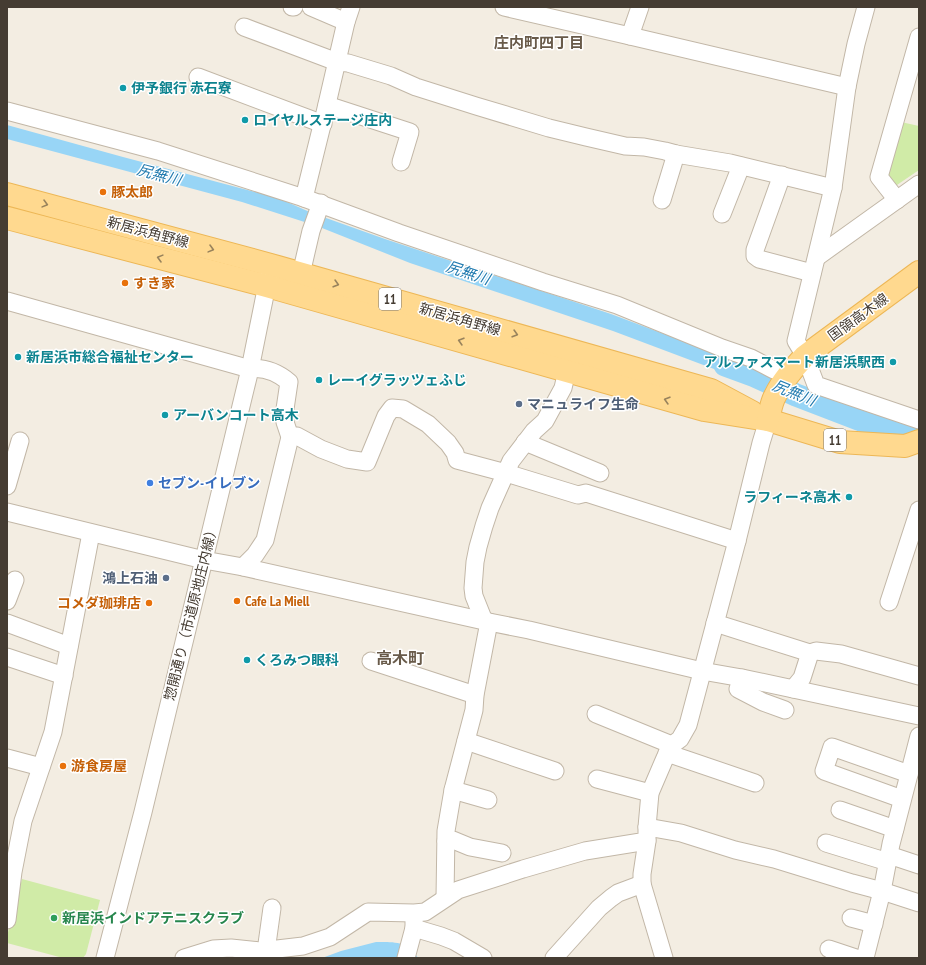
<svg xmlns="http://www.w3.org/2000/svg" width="926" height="965" viewBox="0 0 926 965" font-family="'PT Sans Narrow','Noto Sans JP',sans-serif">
  <rect width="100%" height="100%" fill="#f3ede2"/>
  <g fill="#d0eba7">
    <path d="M901 122 919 126V170L894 187 885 179Z"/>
    <path d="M22 879 100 900 86 954 83 958H63L7 943V936Z"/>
  </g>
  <g fill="#98d5f6">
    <path d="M7 125 123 157 278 198 312 213 385 239 611 314 725 357 760 373 746 380 730 375 613 331 410 263 317 226 242 202 7 139Z"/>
    <path d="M376 942C394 942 408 941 418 958H322L341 951Z"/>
  </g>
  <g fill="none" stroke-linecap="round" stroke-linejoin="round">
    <path stroke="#98d5f6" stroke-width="23" d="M725 365 755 376 796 395 874 425 919 440"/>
    <g stroke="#c2b7a7" stroke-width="19">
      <g id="minor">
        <path d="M292 7H294"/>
        <path d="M311 7 346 22"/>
        <path d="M504 7 630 36 640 7"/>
        <path d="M866 7 856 44 847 87 833 188 796 341 805 356 816 385 919 420"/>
        <path d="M244 27 337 62 348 63 391 76 416 87 476 106 549 128 586 137 625 146 644 147 665 151 676 154 730 163 833 188"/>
        <path d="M630 36 847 87"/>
        <path d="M198 77 323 124"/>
        <path d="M327 105 410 132 401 162"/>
        <path d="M7 111 158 151 304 198 399 233 543 282 617 305 722 348 751 358 774 370 793 368"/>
        <path d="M782 175 755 250V256L759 259 812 273"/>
        <path d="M304 198 324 117 346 22 351 7"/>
        <path d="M662 200 676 154"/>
        <path d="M897 200 879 177 919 37"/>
        <path d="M722 214 741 166"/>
        <path d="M817 257 919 184"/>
        <path d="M301 274 311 231 321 203"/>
        <path d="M7 301 250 369C264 367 278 373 289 382L285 409V422L290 437 265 540 255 555 243 567"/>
        <path d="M290 437 297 436 321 449 347 459 367 462 386 416 392 408 403 409 428 424 448 443 455 453 457 460 506 473 578 495 586 493 737 541"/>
        <path d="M525 442 600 473"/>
        <path d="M7 486 20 441"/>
        <path d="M7 512 204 560 243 567 484 621 529 630 702 671 742 678 919 716"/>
        <path d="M7 601 15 580"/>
        <path d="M889 602 919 510"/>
        <path d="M484 621 474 596 473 588 475 562 478 547 484 526 490 508 511 461 534 431 545 421 563 388 567 371"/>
        <path d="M7 623 69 646"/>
        <path d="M715 623 810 653 802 678 793 689"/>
        <path d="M810 653 816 651 841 654 919 676"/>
        <path d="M7 657 64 676"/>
        <path d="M371 661 475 695"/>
        <path d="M742 678 738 689 763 702 785 710"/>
        <path d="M596 714 672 745"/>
        <path d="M466 741 555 771"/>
        <path d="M667 753 755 783"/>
        <path d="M7 758 41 767"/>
        <path d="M597 779 650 793"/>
        <path d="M453 790 488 800"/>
        <path d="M902 799 824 771 832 747 909 774"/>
        <path d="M840 810 895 829"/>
        <path d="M647 827 681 833 735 850 774 859 852 883 882 891 919 903"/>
        <path d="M446 841 453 840 470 847 502 853"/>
        <path d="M826 843 888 862"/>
        <path d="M889 855 919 865"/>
        <path d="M642 884V874L647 841"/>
        <path d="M445 898 446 831 453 790 474 710 475 695 489 622"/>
        <path d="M851 918 874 924"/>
        <path d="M7 920 13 872 23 821 53 732 91 533"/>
        <path d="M414 928 441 936 454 941 483 958"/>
        <path d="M829 949 856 958"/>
        <path d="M266 951 272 908"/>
        <path d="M105 958 143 812 250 369 269 275"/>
        <path d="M184 958 213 949 231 948 260 951 303 946 330 937 368 912 414 913 425 912 458 890 523 869 585 851 647 841V827L650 793 665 758 672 745 680 739 688 725 737 541 761 443 768 420"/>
        <path d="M406 958 414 928V917"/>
        <path d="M554 958 599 908 611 898 618 893 642 884 664 958"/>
        <path d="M865 958 882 891 891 844 919 736"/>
      </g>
    </g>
    <g stroke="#edb756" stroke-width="24">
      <g id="major">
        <path d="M7 194 271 265 711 390 752 412"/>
        <path d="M7 218 267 286 704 410 768 420 840 442 905 446 919 441"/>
        <path d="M768 420C770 412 771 403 775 396 782 381 794 368 805 356L919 272"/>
      </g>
    </g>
    <use href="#minor" stroke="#fff" stroke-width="17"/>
    <use href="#major" stroke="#ffd98f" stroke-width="22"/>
  </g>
  <defs><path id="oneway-chevron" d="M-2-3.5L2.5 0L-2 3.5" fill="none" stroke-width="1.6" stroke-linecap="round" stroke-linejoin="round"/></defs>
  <g stroke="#99835c">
    <use href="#oneway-chevron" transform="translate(45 204) rotate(15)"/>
    <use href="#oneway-chevron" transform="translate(211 249) rotate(15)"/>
    <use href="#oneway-chevron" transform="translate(160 258) rotate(-165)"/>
    <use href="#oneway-chevron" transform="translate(336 284) rotate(16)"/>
    <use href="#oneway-chevron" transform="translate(515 334) rotate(16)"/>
    <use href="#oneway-chevron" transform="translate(461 341) rotate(-164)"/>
    <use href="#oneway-chevron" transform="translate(667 400) rotate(-164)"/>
  </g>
  <g fill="#0f9aa8" stroke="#fff" stroke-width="1.5">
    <circle cx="123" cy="88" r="4"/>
    <circle cx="245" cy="120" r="4"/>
    <circle cx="18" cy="357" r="4"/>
    <circle cx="893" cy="362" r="4"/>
    <circle cx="319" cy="380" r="4"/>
    <circle cx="165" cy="415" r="4"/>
    <circle cx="849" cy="497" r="4"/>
    <circle cx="247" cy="660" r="4"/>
  </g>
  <g fill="#e8710a" stroke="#fff" stroke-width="1.5">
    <circle cx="103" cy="192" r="4"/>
    <circle cx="125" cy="283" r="4"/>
    <circle cx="237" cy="601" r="4"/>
    <circle cx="149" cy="603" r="4"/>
    <circle cx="63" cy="766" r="4"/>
  </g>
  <g fill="#5c6f8a" stroke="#fff" stroke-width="1.5">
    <circle cx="519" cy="404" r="4"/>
    <circle cx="166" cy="578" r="4"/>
  </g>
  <circle fill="#3f7fe0" stroke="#fff" stroke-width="1.5" cx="150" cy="483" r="4"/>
  <circle fill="#2e9e5b" stroke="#fff" stroke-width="1.5" cx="54" cy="918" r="4"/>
  <g text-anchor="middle" stroke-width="3" stroke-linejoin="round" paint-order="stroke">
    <g fill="#fff" stroke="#7d7670" stroke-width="1">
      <rect x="379" y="288" width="22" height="22" rx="3"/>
      <rect x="824" y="429" width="22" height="22" rx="3"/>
    </g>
    <g font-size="13" font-weight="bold" fill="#453c32">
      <text x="390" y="304">11</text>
      <text x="835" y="445">11</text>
    </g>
    <g font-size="14" font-weight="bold" fill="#0d838f" stroke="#fff" text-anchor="start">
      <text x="131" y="93">伊予銀行 赤石寮</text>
      <text x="253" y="125">ロイヤルステージ庄内</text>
      <text x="26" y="362">新居浜市総合福祉センター</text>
      <text x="885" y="367" text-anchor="end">アルファスマート新居浜駅西</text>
      <text x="327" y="385">レーイグラッツェふじ</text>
      <text x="173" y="420">アーバンコート高木</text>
      <text x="841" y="502" text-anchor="end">ラフィーネ高木</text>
      <text x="255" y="665">くろみつ眼科</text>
    </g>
    <g font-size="14" font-weight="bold" fill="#c56008" stroke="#fff" text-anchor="start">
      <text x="111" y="197">豚太郎</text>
      <text x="133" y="288">すき家</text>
      <text x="245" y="606">Cafe La Miell</text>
      <text x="141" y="608" text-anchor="end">コメダ珈琲店</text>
      <text x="71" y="771">游食房屋</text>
    </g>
    <g font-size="14" fill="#453c32" stroke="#fff">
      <text transform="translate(148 232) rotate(15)" y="5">新居浜角野線</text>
      <text transform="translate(858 317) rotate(-36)" y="5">国領高木線</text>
      <text transform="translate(460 319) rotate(16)" y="5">新居浜角野線</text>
      <text transform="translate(191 612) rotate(-76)" y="5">惣開通り（市道原地庄内線）</text>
    </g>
    <g font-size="14" font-weight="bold" fill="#4e5e75" stroke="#fff" text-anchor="start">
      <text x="527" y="409">マニュライフ生命</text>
      <text x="158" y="583" text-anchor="end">鴻上石油</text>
    </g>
    <g font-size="14" font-weight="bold" fill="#366cbe" stroke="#fff" text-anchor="start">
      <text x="158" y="488">セブン-イレブン</text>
    </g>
    <g font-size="14" font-weight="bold" fill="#27864d" stroke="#fff" text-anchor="start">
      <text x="62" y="923">新居浜インドアテニスクラブ</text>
    </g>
    <g font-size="15" font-weight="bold" fill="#685a49" stroke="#fff">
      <text x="539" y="48">庄内町四丁目</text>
    </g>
    <g font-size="15" font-style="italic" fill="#237cb0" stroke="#fff">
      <text transform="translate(159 175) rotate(15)" y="5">尻無川</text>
      <text transform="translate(468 273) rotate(18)" y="5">尻無川</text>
      <text transform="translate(794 393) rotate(22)" y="5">尻無川</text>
    </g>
    <g font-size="16" font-weight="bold" fill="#685a49" stroke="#fff">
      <text x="400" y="664">高木町</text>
    </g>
  </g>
  <rect width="926" height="965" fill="none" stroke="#453c32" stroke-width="16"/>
</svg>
